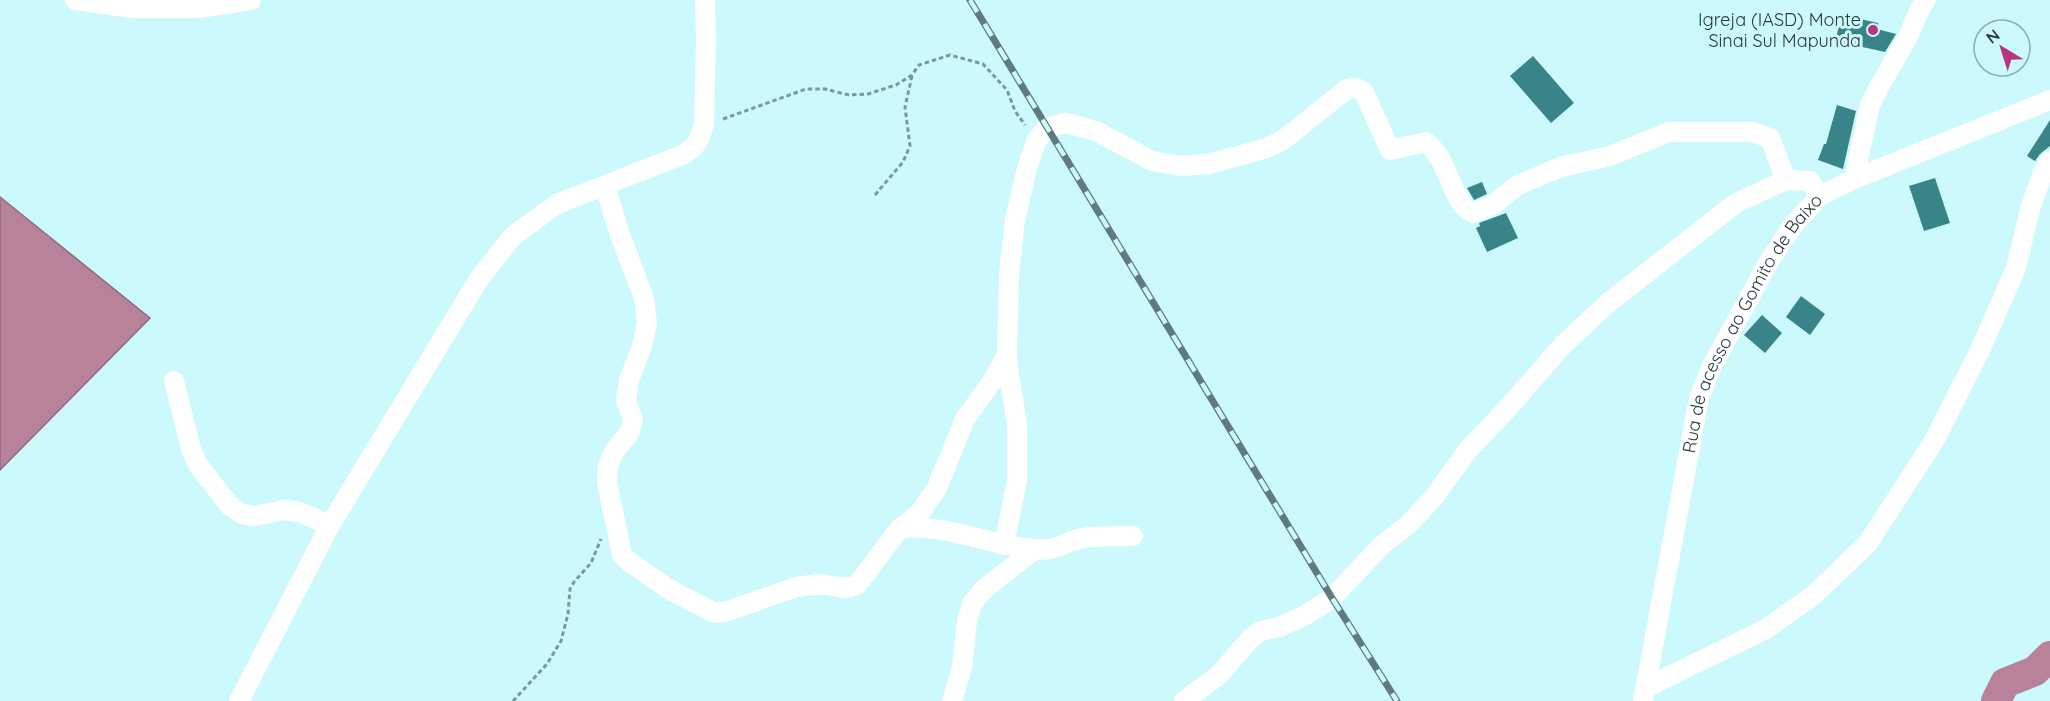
<svg xmlns="http://www.w3.org/2000/svg" width="2050" height="701" viewBox="0 0 2050 701" font-family="Quicksand,sans-serif">
  <rect width="100%" height="100%" fill="#ccf9fb"/>
  <path fill="#b8829a" stroke="#8c6c7d" stroke-width="1.5" d="M0 197 150 318 0 470Z"/>
  <g fill="none" stroke-linecap="round" stroke-linejoin="round">
    <path stroke="#b8829a" stroke-width="30" d="M1996 701 2005 683 2035 671 2050 656"/>
  </g>
  <g fill="#398488">
    <path d="M1842 15 1878 23 1877 29 1896 34 1885 52 1835 41Z"/>
    <path d="M1533 56 1574 103 1551 123 1510 76Z"/>
    <path d="M1837 105 1856 111 1843 169 1818 160 1824 144H1826Z"/>
    <path d="M2050 120V146L2040 154 2035 161 2027 156Z"/>
    <path d="M1935 178 1950 223 1924 231 1909 186Z"/>
    <path d="M1482 182 1487 194 1474 200 1467 188Z"/>
    <path d="M1506 213 1518 238 1487 252 1476 228 1480 226 1479 223Z"/>
    <path d="M1801 296 1825 314 1810 335 1786 317Z"/>
    <path d="M1762 315 1782 333 1765 353 1744 335Z"/>
  </g>
  <g fill="none" stroke-linecap="round" stroke-linejoin="round">
    <g stroke="#7a999b" stroke-width="3" stroke-dasharray="4.5 3" stroke-linecap="butt">
      <path d="M723 119 806 89H825L849 95 868 94 896 85 912 75 919 65 950 55 983 64 1007 90 1015 111 1025 125"/>
      <path d="M875 195 903 162 910 146 905 107 912 76"/>
      <path d="M513 701 547 664 561 641 568 614 570 589 574 582 591 563 601 539"/>
    </g>
    <g stroke="#fff" stroke-width="20">
      <path d="M75 0 132 8H199L251 0"/>
      <path d="M1854 179 1870 105 1879 87 1907 39 1921 7 1926 0"/>
      <path d="M605 186 620 235 644 298 647 323 642 346 629 380 626 401 633 419 630 432 615 450 608 466 607 482 622 555 631 563 670 590 715 613 728 611 796 587 819 584 847 588 857 585 896 533 921 511 937 488 965 419 991 383 1007 355"/>
      <path d="M174 381 191 449 198 465 230 506 242 514 255 516 285 510 299 512 330 525"/>
      <path d="M900 528C947 524 988 545 1033 549 1057 552 1061 543 1082 538 1098 535 1117 537 1133 536"/>
      <path d="M1004 545 1017 481V424L1009 375 1007 354 1009 274 1015 220 1027 168 1037 140 1047 127 1066 123 1096 131 1152 161 1181 166 1209 164 1267 148 1283 140 1347 89 1356 88 1364 92 1390 150 1426 142C1448 161 1447 183 1462 204 1464 208 1469 210 1473 213L1493 205 1516 186 1561 167 1610 156 1669 132H1752L1770 138 1786 180"/>
      <path d="M1647 687 1766 629 1814 595 1868 543 1934 441 1981 348 2016 268 2030 209 2043 172 2050 161"/>
      <path d="M239 701 330 525 479 279 513 236 557 204 682 155C696 148 700 140 704 124L706 38 705 0"/>
      <path d="M952 701 962 667 967 621 972 604 984 589 1034 550"/>
      <path d="M1184 701 1219 675 1251 638 1261 631 1279 627 1304 616 1332 598 1381 546 1409 524 1434 497 1468 450 1507 409 1563 345 1608 303 1736 203 1786 180 1810 181 1820 196"/>
      <path id="s1" d="M1643 701 1699 398 1712 366 1768 263 1794 224 1820 196 1854 179 2050 100"/>
    </g>
    <g stroke="#607b7d" stroke-width="7">
      <path id="rail" d="M970 0 1332 598 1397 701"/>
    </g>
    <use href="#rail" stroke="#ccf9fb" stroke-width="4.5" stroke-dasharray="14" stroke-linecap="butt"/>
  </g>
  <circle fill="#b7357d" stroke="#ccf9fb" stroke-width="2" cx="1873" cy="30" r="6"/>
  <g text-anchor="middle" stroke-width="6" stroke-linejoin="round" paint-order="stroke">
    <g font-size="18" fill="#27393a" stroke="#ccf9fb" text-anchor="end">
      <text x="1861" y="26">Igreja (IASD) Monte<tspan x="1861" dy="21">Sinai Sul Mapunda</tspan></text>
    </g>
    <g font-size="18" fill="#27393a" stroke="#ccf9fb">
      <text dy="6" stroke="none"><textPath href="#s1" startOffset="398">Rua de acesso ao Gomito de Baixo</textPath></text>
    </g>
  </g>
  <g transform="translate(2002 48) rotate(322)"><circle r="28" fill="#ccf9fb" stroke="#8aacae" stroke-width="1.5"/>
  <path d="M0-4.5L10 22L0 15L-10 22Z" fill="#b7357d"/>
  <text y="-9" font-size="16" font-weight="bold" text-anchor="middle" fill="#27393a">N</text>
  </g>
</svg>
